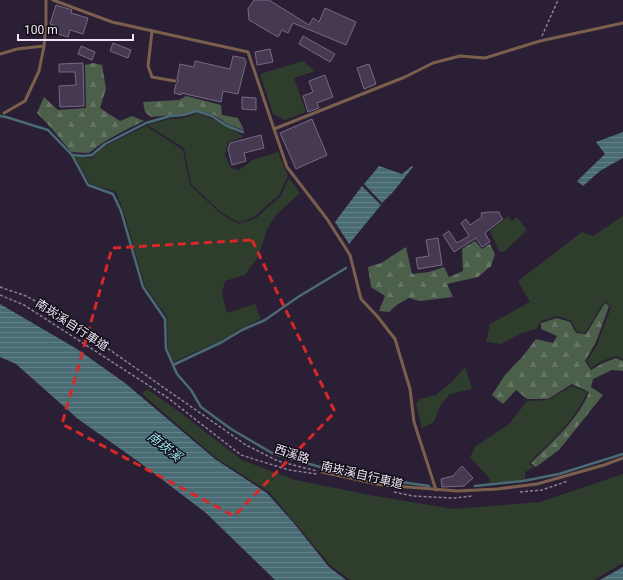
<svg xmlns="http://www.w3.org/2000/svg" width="623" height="580" viewBox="0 0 623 580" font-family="Roboto,'Noto Sans TC',sans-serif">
  <defs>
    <pattern id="forest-firs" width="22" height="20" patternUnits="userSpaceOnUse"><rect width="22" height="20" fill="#4c5f4a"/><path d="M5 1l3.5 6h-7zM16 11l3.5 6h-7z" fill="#667665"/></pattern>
    <pattern id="water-rules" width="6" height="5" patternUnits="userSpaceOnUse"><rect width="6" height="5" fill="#496b74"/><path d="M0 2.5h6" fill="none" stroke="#648089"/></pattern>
  </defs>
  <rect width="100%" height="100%" fill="#2b1f36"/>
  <g fill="#2e3d2c">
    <path d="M303 61 315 71 294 78 306 112 285 120 273 114 260 74Z"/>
    <path d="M198 113C214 119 230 127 244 137L228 142 225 155 231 168 239 170 252 160 278 152 288 176 279 195 255 216 240 223 222 213 191 184 184 148 147 125 169 119 184 118Z"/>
    <path d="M146 126 183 150 190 185 221 214 239 224 256 218 281 196 289 178 300 193 276 215 267 229 258 257 245 275 225 281 222 293 227 313 255 304 261 319 240 329 225 339 173 362 168 349 167 317 145 286 123 210 116 192 90 184 75 157 92 158 105 146Z"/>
    <path d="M508 216 512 221 517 217 527 230 504 252 499 251 490 231Z"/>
    <path d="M623 216V359L616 356 602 361 591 368 587 361 597 345 611 307 605 301 585 333 577 332 571 321 558 316 541 321 536 329 522 333 501 344 486 342 490 324 530 302 518 281 582 232 593 236Z"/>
    <path d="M465 367 472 389 450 394 440 406 434 422 422 428 416 404 420 399 436 395 453 381Z"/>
    <path d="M572 386 587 392C576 420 550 442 529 463L534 467 525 472V480L489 483 490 479 470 457 476 446 509 424 527 401 548 400Z"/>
    <path d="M147 389 182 414 242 460 295 480 375 496 453 509 540 502 623 474V563L594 580H350L330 565 269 492 216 458 142 394Z"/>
  </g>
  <g fill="url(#forest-firs)">
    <path d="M93 63 102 65 106 89 100 108 120 121 132 116 144 121C125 130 106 139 89 153L71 152 53 130 37 113 44 97 58 110 86 108 85 65Z"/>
    <path d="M186 96 221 105 222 115 238 118 244 130 229 125 214 115 198 110 181 114 151 117 145 112 143 102 179 100Z"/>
    <path d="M475 241 482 249 490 244 495 254 491 266 478 277 447 284 453 297 420 301 409 298 398 304 389 312 379 311 385 296 371 287 368 267 381 263 406 247 412 274 429 272 444 267 449 277 463 271 462 249Z"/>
    <path d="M605 303 609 306 596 342 585 361 591 370 603 363 616 358 623 361V371L612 370 593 379 591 387 603 395 559 450 536 467 531 463C551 443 579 419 589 392L572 384 548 399H527L516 390 503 404 492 395 505 375 523 356 536 339 553 343 557 336 541 329V323L557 318 570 322 576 333 586 334Z"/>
  </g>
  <g fill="url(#water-rules)">
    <path d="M623 132V158L600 171 583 186 577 181 605 154 596 142Z"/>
    <path d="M379 166 402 174 412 166 413 167 393 192 382 203 364 184Z"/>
    <path d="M362 186 381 205 349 244 335 222Z"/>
    <path d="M0 304 77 349 125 383 215 459 267 493 292 521 329 567 346 580H275L206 513 139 462 78 419 16 364 0 357Z"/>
    <path d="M623 567V580H600Z"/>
  </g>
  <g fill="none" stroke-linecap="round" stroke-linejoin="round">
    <g stroke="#496b74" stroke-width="2.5">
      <path d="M0 116 6 117 48 130 72 155 88 185 113 194 121 211 143 287 165 319 166 349 177 374 191 390 201 407 231 429 272 453 320 467 381 479 429 486"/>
      <path d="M72 155 83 156 92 155 105 144 146 123 170 116 183 115 197 111 212 116 227 126 243 132"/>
      <path d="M173 365 222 342 242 330 265 320 298 297 346 268"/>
      <path d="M475 486 523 481 559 474 623 454"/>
    </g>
  </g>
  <g fill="#463952" stroke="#766984">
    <path d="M254 0H269L309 25 313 18 319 22 325 8 356 22 346 45 293 23 288 33 282 30 278 37 249 20 248 9Z"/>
    <path d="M56 5 72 10 71 13 88 18 83 34 70 30 68 37 54 33 56 26 50 24Z"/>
    <path d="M303 36 335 54 330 62 299 44Z"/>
    <path d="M113 43 131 50 128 58 110 51Z"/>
    <path d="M81 46 95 52 92 60 78 54Z"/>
    <path d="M270 49 273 62 257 65 255 52Z"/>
    <path d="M233 56 244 58 246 62 238 94 223 91 221 102 181 93V95L174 93 176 84 178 82 177 79 180 64 194 67 195 61 230 69Z"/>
    <path d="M83 63 84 106 60 107 59 86 76 85 75 72H59V64Z"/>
    <path d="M369 64 376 84 364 89 357 68Z"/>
    <path d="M325 75 333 97 317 103 319 108 308 112 303 96 313 92 309 81Z"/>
    <path d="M242 97 256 98V110L242 109Z"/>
    <path d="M312 119 327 155 296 169 280 133Z"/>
    <path d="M261 135 264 148 244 153 246 161 232 165 228 149 230 143Z"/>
    <path d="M488 212H499L500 215 503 219 485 233 490 242 482 247 476 238 454 252 443 235 449 231 457 243 469 236 461 223 466 219 470 225 482 217 481 213Z"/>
    <path d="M438 238 442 265 418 269 416 258 429 256 426 240Z"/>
    <path d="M462 466 473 478 464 486 442 487 441 479 453 476Z"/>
  </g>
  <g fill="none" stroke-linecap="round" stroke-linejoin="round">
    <g stroke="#8b8195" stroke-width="1.5" stroke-dasharray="3 2" stroke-linecap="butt">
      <path d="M542 36 558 0"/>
      <path d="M0 287 26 296 54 311 246 445 278 461 317 471"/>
      <path d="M0 295 24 305 168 398 241 455 289 470 317 474"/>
      <path d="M394 492 413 496 454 498 472 496"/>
      <path d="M520 492 542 490 568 481"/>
    </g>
    <g stroke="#7b5f4d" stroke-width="3">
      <path d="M53 0 112 22 248 52 274 129 405 77 433 63 460 56 485 58 540 41 623 23"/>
      <path d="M152 31 148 66 152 77 175 81"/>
      <path d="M0 54 17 49 44 46 46 23V0"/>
      <path d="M4 113 25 101 39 71 44 46"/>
      <path d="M274 129 287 167 327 219 350 255 361 299 377 316 395 339 410 389 414 422 436 490"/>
      <path d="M322 472 382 485 458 491 497 489 537 484 604 465 623 458"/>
    </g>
  </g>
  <path fill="none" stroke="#d62828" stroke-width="3" stroke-dasharray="8 5" stroke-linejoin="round" d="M252 240 335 412 234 516 62 424 112 248Z"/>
  <g text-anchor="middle" stroke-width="3" stroke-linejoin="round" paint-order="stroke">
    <g font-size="12" fill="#efe7f7" stroke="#110c16">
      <text transform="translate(72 325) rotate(33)" y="4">南崁溪自行車道</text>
      <text transform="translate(292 454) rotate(18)" y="4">西溪路</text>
      <text transform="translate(362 475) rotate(13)" y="4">南崁溪自行車道</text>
    </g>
    <g font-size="13" font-style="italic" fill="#9fe3f4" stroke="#110c16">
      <text transform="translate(165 446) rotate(38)" y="5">南崁溪</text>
    </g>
  </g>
  <path d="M18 34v6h115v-6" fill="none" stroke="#efe7f7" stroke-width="2"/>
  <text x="24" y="34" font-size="12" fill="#efe7f7" stroke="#110c16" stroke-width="3" paint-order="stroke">100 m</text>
</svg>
